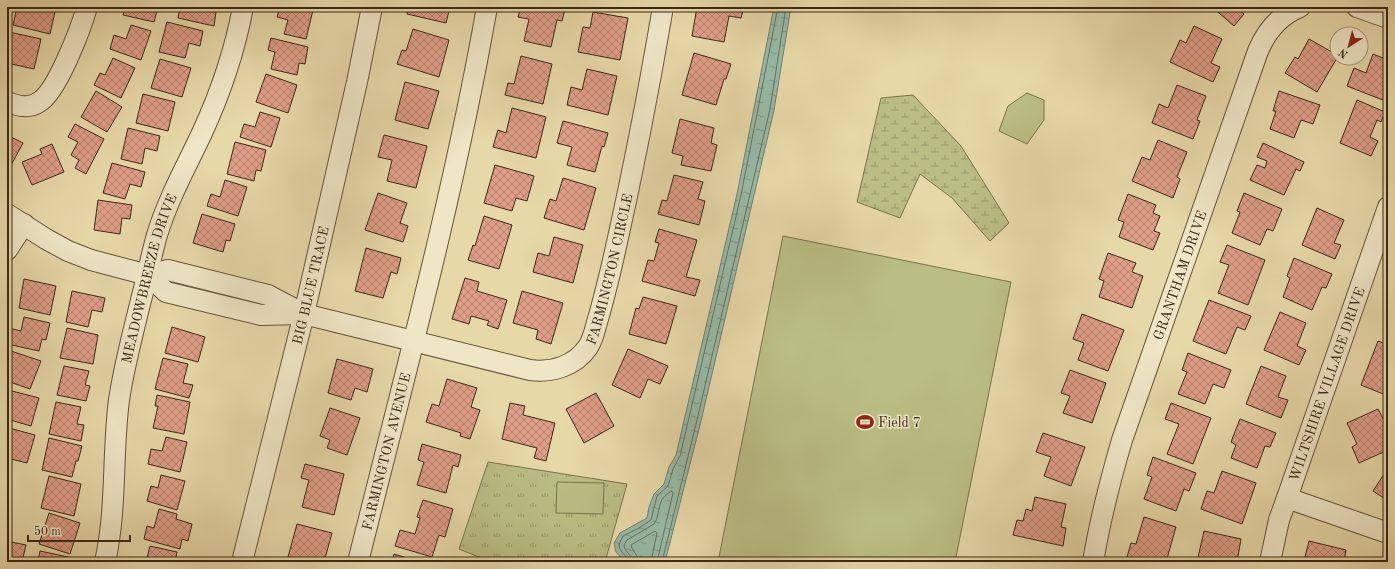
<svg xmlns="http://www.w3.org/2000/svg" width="1395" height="569" viewBox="0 0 1395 569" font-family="'Old Standard TT',serif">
  <defs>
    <pattern id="grass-tufts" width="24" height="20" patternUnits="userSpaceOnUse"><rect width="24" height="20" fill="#babe84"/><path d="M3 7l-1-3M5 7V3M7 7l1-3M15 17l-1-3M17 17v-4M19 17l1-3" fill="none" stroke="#989a6b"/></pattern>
    <pattern id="wetland-marsh" width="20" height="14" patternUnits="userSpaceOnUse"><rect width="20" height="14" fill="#babe84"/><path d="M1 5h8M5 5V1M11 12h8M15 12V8" fill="none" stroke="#989a6b"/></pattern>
    <pattern id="water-ripples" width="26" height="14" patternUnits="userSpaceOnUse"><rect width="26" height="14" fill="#97baa7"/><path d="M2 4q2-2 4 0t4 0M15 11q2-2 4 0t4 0" fill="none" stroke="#7c9787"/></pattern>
    <pattern id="building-cross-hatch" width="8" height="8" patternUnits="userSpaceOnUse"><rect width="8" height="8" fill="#df9e87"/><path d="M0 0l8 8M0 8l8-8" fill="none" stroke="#b6816d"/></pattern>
  </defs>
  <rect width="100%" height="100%" fill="#e7d8a8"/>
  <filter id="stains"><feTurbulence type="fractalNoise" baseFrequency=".005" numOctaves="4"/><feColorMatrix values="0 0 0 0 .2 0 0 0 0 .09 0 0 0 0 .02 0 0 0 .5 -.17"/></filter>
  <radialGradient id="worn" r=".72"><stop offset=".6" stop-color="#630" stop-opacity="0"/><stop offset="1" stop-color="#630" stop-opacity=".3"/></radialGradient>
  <path fill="url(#grass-tufts)" stroke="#7a734e" d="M488 462 627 484 605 562H491L459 549Z"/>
  <path fill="url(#wetland-marsh)" stroke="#7a734e" d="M913 95 961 146 1009 223 990 241 952 198 920 174 900 218 857 202 881 98Z"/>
  <g fill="#babe84" stroke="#7a734e">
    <path d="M1027 93 1044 100V120L1027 144 999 131 1008 106Z"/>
    <path d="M783 236 1011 282 955 562H718Z"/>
    <path d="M557 482 604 483 603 514 556 513Z"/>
  </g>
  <path fill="url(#water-ripples)" stroke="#72806e" d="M774 7H791L774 110 700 425 665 562H625L616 552 614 543 620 533 647 518 649 507 654 494 664 484 669 467 676 455 737 194Z"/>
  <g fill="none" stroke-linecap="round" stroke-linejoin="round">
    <g stroke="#687160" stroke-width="1">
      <path d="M628 562C627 554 619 553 619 544L623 536 639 528 651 520 657 496 668 486 673 469 680 456 741 195 778 7"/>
      <path d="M633 562C632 554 624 552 624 545L627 540 654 524C662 512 655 499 672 491L673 493 657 562"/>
      <path d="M639 562C638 554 632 551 631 545L655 531 657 533 651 562"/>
      <path d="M662 562 696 424 770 109 786 7"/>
    </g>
  </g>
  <g fill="url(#building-cross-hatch)" stroke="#3a2818">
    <path d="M17 7H56L50 34 13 25Z"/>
    <path d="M125 7H158L154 22 123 15Z"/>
    <path d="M180 7H205L204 10 216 12 214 26 178 18Z"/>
    <path d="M280 7H300L313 10 306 39 284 34 288 20 277 17Z"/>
    <path d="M408 7H450L446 23 407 14Z"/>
    <path d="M521 7H556L565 9 562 21 557 20 551 47 524 41 529 19 518 17Z"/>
    <path d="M697 7H744L741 18 729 16 724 42 692 36Z"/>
    <path d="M1212 7H1240L1238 9 1244 14 1234 26Z"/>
    <path d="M593 12 628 18 620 60 578 52 583 27 590 28Z"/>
    <path d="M167 22 203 31 200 46 189 43 185 58 159 52Z"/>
    <path d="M131 25 151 31 141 60 110 49 114 35 126 39Z"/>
    <path d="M1194 26 1222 39 1211 63 1220 67 1213 82 1170 62 1180 40 1186 43Z"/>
    <path d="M413 29 449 40 439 77 397 64 402 50 406 51Z"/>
    <path d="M9 32 41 39 34 69 7 63V43Z"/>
    <path d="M271 38 308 47 305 64 299 63 297 75 271 69 275 52 268 50Z"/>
    <path d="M1309 39 1337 55V58L1317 92 1285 73 1295 57 1298 59Z"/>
    <path d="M694 53 731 64 726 79H724L716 105 682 95Z"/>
    <path d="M1373 54 1388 60V102L1347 86 1354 68 1366 73Z"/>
    <path d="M521 56 552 64 543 104 505 95 508 83 514 84Z"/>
    <path d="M113 58 135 68 121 98 94 85 100 73 105 75Z"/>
    <path d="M160 59 191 68 182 97 151 88Z"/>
    <path d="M587 69 617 76 608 115 567 105 571 87 582 90Z"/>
    <path d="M266 74 297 85 288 113 256 102Z"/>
    <path d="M405 82 439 91 428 129 395 120Z"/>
    <path d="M1177 85 1206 96 1197 120 1200 121 1193 139 1152 123 1159 104 1168 108Z"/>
    <path d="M96 91 122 107 107 132 81 117Z"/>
    <path d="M1279 91 1320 105 1313 124 1301 120 1294 138 1270 129 1276 111H1273Z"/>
    <path d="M143 94 175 102 168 131 136 123Z"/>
    <path d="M1357 100 1385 112 1381 122 1377 120 1370 137 1378 141 1371 156 1340 143Z"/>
    <path d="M512 108 546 117 536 158 493 147 498 130 506 133Z"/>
    <path d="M260 112 280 118 271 147 240 137 244 124 255 127Z"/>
    <path d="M680 119 714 128 711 143 717 145 711 171 681 165 683 156 672 153Z"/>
    <path d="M563 121 608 133 604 147 602 146 595 172 567 165 572 147 557 143Z"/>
    <path d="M75 124 104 139 86 174 75 168 79 160 71 155 78 142 68 137Z"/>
    <path d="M128 128 160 136 157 151 145 148 142 164 121 159Z"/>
    <path d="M7 135 23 143 9 169 7 168Z"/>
    <path d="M384 135 427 146 416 188 387 181 392 160 378 157Z"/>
    <path d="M1158 140 1187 152 1177 177 1180 179 1173 198 1132 181 1142 157 1150 160Z"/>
    <path d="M235 142 266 150 261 171 256 170 254 181 227 174Z"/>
    <path d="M1263 143 1304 162 1300 171 1296 169 1284 195 1250 180 1257 165 1265 168 1267 161 1257 157Z"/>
    <path d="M52 144 64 172 32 185 22 162 42 154 40 149Z"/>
    <path d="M112 163 145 172 141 187 130 184 125 199 103 193Z"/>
    <path d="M495 165 534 176 527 201 516 198 512 211 484 203Z"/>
    <path d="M674 175 703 182 698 199 705 201 699 225 658 214 662 200 667 201Z"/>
    <path d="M563 178 596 188 584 230 544 218 550 199 556 201Z"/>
    <path d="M225 180 247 187 238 216 207 206 211 194 220 197Z"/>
    <path d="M378 193 407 203 400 223 408 226 403 242 365 230Z"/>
    <path d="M1244 193 1282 209 1273 231 1267 229 1260 245 1232 233 1240 212 1237 211Z"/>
    <path d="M1128 194 1156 205 1153 213 1160 216 1154 231 1160 233 1153 250 1119 237 1124 222 1118 220Z"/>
    <path d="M98 200 132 205 130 219 122 218 120 234 94 230Z"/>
    <path d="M1317 208 1344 220 1334 243 1341 245 1335 259 1302 245Z"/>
    <path d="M202 214 235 224 230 241 226 240 223 252 193 243Z"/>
    <path d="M484 216 512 225 499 269 468 260 473 245 475 246Z"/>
    <path d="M659 229 697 240 686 277 700 280 695 296 642 281 648 260 654 261 659 243 655 242Z"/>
    <path d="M554 237 583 245 573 283 533 272 538 253 549 256Z"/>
    <path d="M1227 245 1265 260 1248 305 1218 293 1229 265 1220 262Z"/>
    <path d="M366 248 401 258 397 274 391 272 383 298 355 291Z"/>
    <path d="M1108 253 1136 263 1132 272 1143 276 1132 308 1099 297 1104 281 1099 279Z"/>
    <path d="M1294 258 1332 274 1326 288 1322 287 1312 310 1283 297 1290 278 1287 276Z"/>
    <path d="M465 278 479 282 477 291 507 300 498 329 487 325 489 321 471 316 469 324 452 319Z"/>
    <path d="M24 279 56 286 50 315 19 308Z"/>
    <path d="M72 291 105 298 102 312 92 310 88 327 66 322Z"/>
    <path d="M522 291 563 303 551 344 536 339 538 330 513 323Z"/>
    <path d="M643 297 677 306 666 344 629 334 636 308 639 309Z"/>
    <path d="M1209 300 1251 316 1245 330 1237 327 1226 354 1193 341Z"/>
    <path d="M1280 312 1306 323 1297 346 1306 350 1299 365 1264 350Z"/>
    <path d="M1082 314 1124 330 1108 371 1078 360 1084 343 1073 339Z"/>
    <path d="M24 317 50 323 46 340 42 339 39 351 7 344 9 328 21 331Z"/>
    <path d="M172 327 205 337 198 362 165 353Z"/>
    <path d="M67 328 98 335 93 364 60 358Z"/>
    <path d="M1378 341 1388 345V396L1361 385Z"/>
    <path d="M628 349 668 366 660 384 648 379 640 398 612 385Z"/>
    <path d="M8 350 41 361 30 389 7 381Z"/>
    <path d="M1188 353 1231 370 1224 388 1213 384 1205 404 1178 394 1187 372 1182 370Z"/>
    <path d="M163 358 188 364 183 383 193 385 189 398 155 389Z"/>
    <path d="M337 359 373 369 367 392 355 388 351 400 328 393Z"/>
    <path d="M64 366 89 371 85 385 90 386 86 401 57 395Z"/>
    <path d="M1261 366 1286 376 1278 397 1288 400 1281 418 1246 404Z"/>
    <path d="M1070 370 1106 383 1092 423 1063 413 1070 396 1061 393Z"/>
    <path d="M447 379 477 388 471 407 480 410 470 439 460 436 461 433 426 422 432 404 439 406Z"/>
    <path d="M12 391 39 398 31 426 7 419V405Z"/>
    <path d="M596 393 614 426 584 443 566 409Z"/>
    <path d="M157 395 190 402 184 434 153 428 158 406H155Z"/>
    <path d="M56 402 81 407 77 424 84 425 81 441 49 434Z"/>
    <path d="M510 403 525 406 523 415 555 423 546 461 534 458 537 448 502 439Z"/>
    <path d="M1171 403 1211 418 1193 464 1167 454 1179 424 1165 419Z"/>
    <path d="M330 408 360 418 347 455 327 448 330 440 320 436Z"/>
    <path d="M1378 409 1388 428V450L1359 463 1352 447 1357 444 1347 423Z"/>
    <path d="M1240 419 1276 433 1270 447 1265 446 1257 468 1231 458 1236 445 1231 442Z"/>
    <path d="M9 428 35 435 27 463 7 458V434Z"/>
    <path d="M1043 433 1085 447 1071 486 1044 476 1051 457 1036 452Z"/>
    <path d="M166 437 187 442 180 472 148 464 151 449 162 451Z"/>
    <path d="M49 438 82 446 78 461H76L72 477 42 470Z"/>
    <path d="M422 444 461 455 458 467 453 465 446 493 417 485 424 462 418 460Z"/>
    <path d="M1153 457 1196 473 1189 491 1184 489 1176 511 1144 499 1152 477 1147 475Z"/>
    <path d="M305 464 344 474 334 515 302 507 309 480 301 478Z"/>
    <path d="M1388 468V501L1373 491Z"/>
    <path d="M1222 471 1256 483 1242 524 1201 509 1207 491 1214 493Z"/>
    <path d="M161 475 185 481 177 510 147 501 151 486 158 488Z"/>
    <path d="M49 476 81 484 74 516 41 508Z"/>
    <path d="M1035 497 1066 504 1061 527 1066 528 1063 546 1013 535 1017 520 1023 521 1026 509 1032 511Z"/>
    <path d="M423 500 453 509 445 537 439 535 432 557 395 546 400 530 415 534 420 518 417 517Z"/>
    <path d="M159 509 177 514 176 519 192 524 188 541 182 539 180 549 144 539 147 526 154 528Z"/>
    <path d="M49 513 80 523 70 554 39 544Z"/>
    <path d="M1144 517 1176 527 1166 562H1146L1127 557 1131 543 1136 544Z"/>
    <path d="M297 524 332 533 324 562H307L288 557Z"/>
    <path d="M1204 531 1241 539 1237 562H1197Z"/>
    <path d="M7 541 26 545 22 562H7Z"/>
    <path d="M1309 541 1346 550 1344 562H1312L1313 559 1305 557Z"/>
    <path d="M150 546 177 552 175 562H146Z"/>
    <path d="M40 551 73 558 72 562H38Z"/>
    <path d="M394 554 420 562H392Z"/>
    <path d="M1018 558 1038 562H1017Z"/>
  </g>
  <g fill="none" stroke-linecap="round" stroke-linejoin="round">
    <g stroke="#65543c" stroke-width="22">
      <g id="minor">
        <path d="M1357 7 1388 18"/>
        <path d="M7 102C18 106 29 109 39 102 57 92 81 28 87 7"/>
        <path d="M7 214 46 239 68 251 91 260 148 275 168 270 268 295 304 314"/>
        <path d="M7 250 24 224"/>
        <path id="s1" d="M148 275 166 292 261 315 304 314 530 370C552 373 575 366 588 347 594 338 595 328 598 319 603 302 607 285 611 269 631 182 648 95 663 7"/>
        <path d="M1287 498 1388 533"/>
        <path id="s2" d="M105 562C117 509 112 454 119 400 124 366 133 333 141 300 147 278 151 256 157 235 168 199 186 167 202 133 220 94 235 50 243 7"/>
        <path id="s3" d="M242 562 304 314 357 82 372 7"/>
        <path id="s4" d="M358 562C404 378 454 194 487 7"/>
        <path id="s5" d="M1093 562C1100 520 1110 481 1122 440L1258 51C1266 32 1280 15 1300 7"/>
        <path id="s6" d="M1270 562 1279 520 1287 498 1388 207"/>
      </g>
    </g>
    <use href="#minor" stroke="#efe6c6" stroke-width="20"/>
  </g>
  <defs>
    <g id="stadium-bare" transform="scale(1.38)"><path d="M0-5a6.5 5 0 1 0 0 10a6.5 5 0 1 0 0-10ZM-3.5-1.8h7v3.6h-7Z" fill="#8f2418" stroke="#efe6c6" stroke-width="2.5" paint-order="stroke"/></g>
  </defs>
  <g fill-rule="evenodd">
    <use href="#stadium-bare" x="865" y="422"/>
  </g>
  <g text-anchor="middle" stroke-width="3" stroke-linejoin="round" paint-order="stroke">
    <g font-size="14" fill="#3a2818" stroke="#efe6c6">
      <text dy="5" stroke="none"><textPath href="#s1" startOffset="545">FARMINGTON CIRCLE</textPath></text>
      <text dy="5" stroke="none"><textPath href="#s5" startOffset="300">GRANTHAM DRIVE</textPath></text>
      <text dy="5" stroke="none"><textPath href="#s2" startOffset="288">MEADOWBREEZE DRIVE</textPath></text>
      <text dy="5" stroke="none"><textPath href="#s3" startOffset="285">BIG BLUE TRACE</textPath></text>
      <text dy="5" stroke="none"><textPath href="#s6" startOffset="187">WILTSHIRE VILLAGE DRIVE</textPath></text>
      <text dy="5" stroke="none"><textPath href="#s4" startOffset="114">FARMINGTON AVENUE</textPath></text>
    </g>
    <g font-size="14" fill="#3a2818" stroke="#efe6c6" text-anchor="start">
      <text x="878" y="427">Field 7</text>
    </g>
  </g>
  <rect width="1395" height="569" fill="none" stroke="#e7d8a8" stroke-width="24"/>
  <rect x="8" y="8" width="1379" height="553" fill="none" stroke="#3a2818" stroke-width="2"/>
  <rect x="12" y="12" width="1371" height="545" fill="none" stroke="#3a2818"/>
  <g transform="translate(1349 46) rotate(216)"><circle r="19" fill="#efe6c6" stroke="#a79a80"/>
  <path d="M0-3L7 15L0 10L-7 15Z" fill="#8f2418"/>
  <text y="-6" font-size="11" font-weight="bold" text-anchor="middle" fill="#3a2818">N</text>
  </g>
  <path d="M28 535v6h102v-6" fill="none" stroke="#3a2818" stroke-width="2"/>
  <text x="34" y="535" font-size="12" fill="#3a2818" stroke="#efe6c6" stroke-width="3" paint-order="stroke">50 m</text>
  <rect width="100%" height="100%" filter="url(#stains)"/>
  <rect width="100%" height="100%" fill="url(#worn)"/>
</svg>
